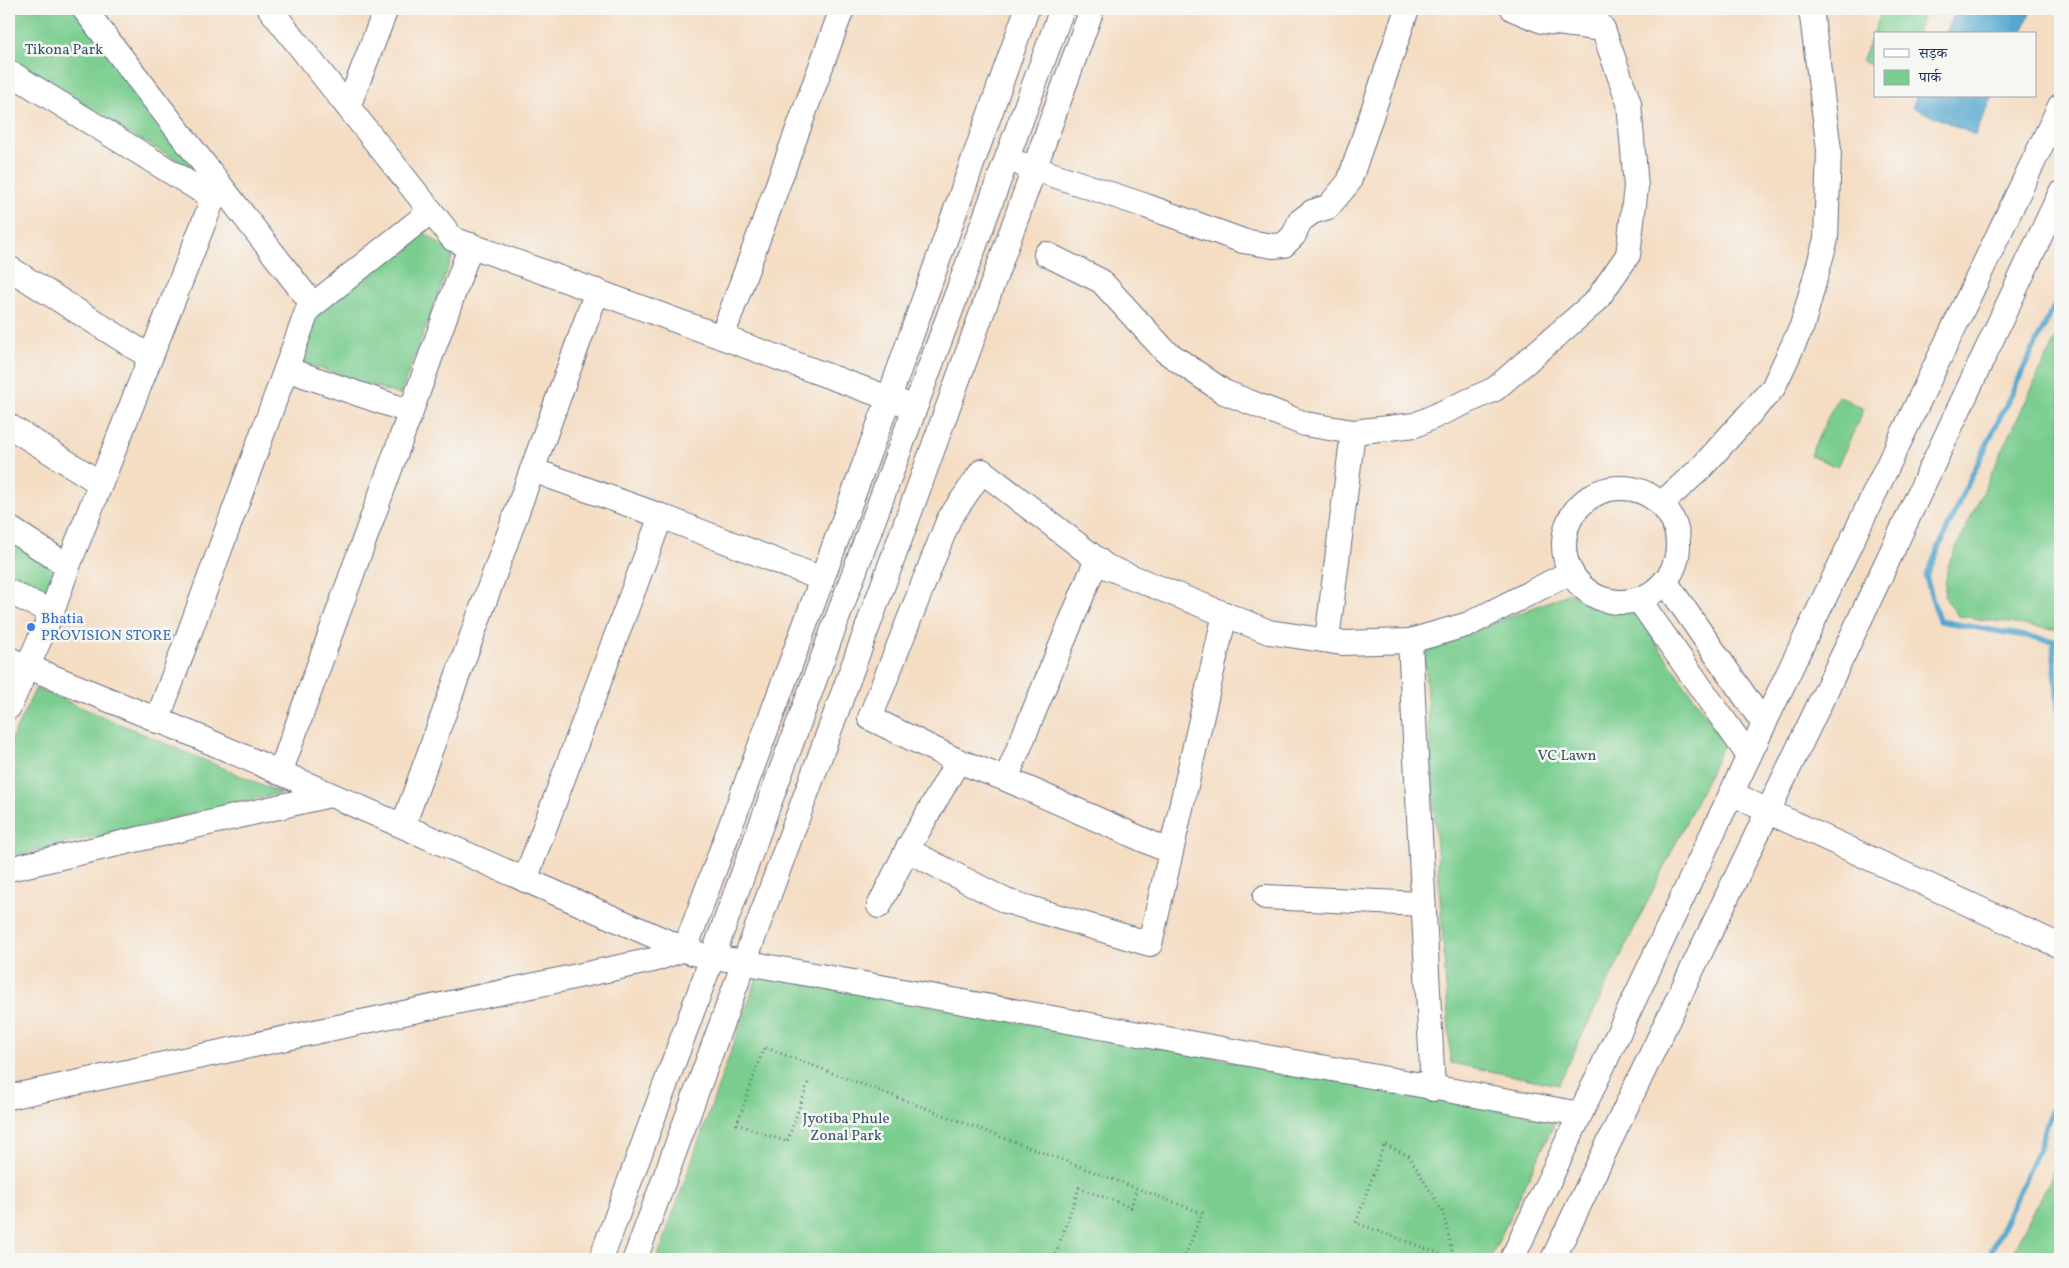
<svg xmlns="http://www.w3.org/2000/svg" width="2069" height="1268" viewBox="0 0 2069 1268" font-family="Vollkorn,'Noto Serif Devanagari',serif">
  <rect width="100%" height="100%" fill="#f6f6f2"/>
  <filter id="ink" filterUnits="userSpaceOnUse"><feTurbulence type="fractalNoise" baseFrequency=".02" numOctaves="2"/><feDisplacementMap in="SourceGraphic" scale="10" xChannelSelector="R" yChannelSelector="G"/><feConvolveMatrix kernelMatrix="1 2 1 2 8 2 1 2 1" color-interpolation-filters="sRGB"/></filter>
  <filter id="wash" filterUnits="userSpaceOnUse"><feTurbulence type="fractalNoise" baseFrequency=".0096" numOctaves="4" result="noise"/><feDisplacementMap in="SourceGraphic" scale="20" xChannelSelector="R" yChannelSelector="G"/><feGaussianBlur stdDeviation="1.12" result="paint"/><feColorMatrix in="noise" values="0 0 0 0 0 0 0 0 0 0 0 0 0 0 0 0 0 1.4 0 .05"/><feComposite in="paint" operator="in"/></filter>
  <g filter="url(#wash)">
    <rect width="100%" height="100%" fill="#f4ddc3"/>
    <g fill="#7acd8f" stroke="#4a7e76">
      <path d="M9 9H84L219 184 9 65Z"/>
      <path d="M1883 9H1927L1917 34H1875V67L1862 61Z"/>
      <path d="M423 231 453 255 400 395 300 362 314 317Z"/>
      <path d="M2060 329V630L1958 616 1944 596 1948 565Z"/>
      <path d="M1838 396 1864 409 1837 467 1810 455Z"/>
      <path d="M9 528 68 566 47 602 9 586Z"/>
      <path d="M1570 593 1606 612 1635 613 1725 742 1558 1085 1451 1063 1424 651Z"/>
      <path d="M36 688 281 793 9 857V744Z"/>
      <path d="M758 975 1556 1120 1490 1259H657Z"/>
      <path d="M2060 1150V1259H2009L2055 1168Z"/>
    </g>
    <g fill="#55a7d0" stroke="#386b97">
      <path d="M1957 9H2032L2021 34H1945Z"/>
      <path d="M1917 96H1993L1975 135 1912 107Z"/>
    </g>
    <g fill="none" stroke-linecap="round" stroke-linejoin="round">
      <g stroke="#55a7d0" stroke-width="5.5">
        <path d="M2060 294 1960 500 1926 577 1939 621 2060 642"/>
        <path d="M2053 641 2060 729"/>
        <path d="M1988 1259 2040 1146 2060 1084"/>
      </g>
    </g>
  </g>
  <g filter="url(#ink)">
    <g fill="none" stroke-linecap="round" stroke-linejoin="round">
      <g stroke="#676c81" stroke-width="26">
        <g id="minor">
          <path d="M84 9 313 305"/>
          <path d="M270 9 453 239 905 404"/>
          <path d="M1513 9 1542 21 1603 29"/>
          <path d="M9 72 213 198"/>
          <path d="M348 107 386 9"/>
          <path d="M1021 164 1146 206 1243 241 1273 246 1284 245 1294 235 1300 221 1312 212 1328 207 1349 182 1407 9"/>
          <path d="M1046 254 1101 281 1165 351 1224 392 1305 424 1353 432 1415 425 1495 389 1596 301 1628 255 1636 187 1629 103 1603 29 1588 9"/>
          <path d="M9 268 150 357"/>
          <path d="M722 337 842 9"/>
          <path d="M286 369 411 412"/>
          <path d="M9 426 100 483"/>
          <path d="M532 470 661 516 822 579"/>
          <circle cx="1621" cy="545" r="57"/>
          <path d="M1661 504 1701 468 1773 388 1802 326 1826 239 1829 150 1812 17 1809 9"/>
          <path d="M9 528 68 566"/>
          <path d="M1665 581 1764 724"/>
          <path d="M9 592 52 612"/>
          <path d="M1639 600 1749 756"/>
          <path d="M1327 640 1353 432"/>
          <path d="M1410 641 1433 1089"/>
          <path d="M9 659 192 734 693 953 1580 1114"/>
          <path d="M9 707 52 612 68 566 219 184"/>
          <path d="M157 721 308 309 431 211"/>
          <path d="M280 773 471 245"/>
          <path d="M1006 779 1097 559"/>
          <path d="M1732 793 1767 811 2060 946"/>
          <path d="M403 826 597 291"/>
          <path d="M907 850 1006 901 1150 944 1225 614"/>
          <path d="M1171 852 1006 779 958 761 870 718 949 519 982 471 1107 567 1269 632 1342 643 1410 641 1469 624 1571 572"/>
          <path d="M9 869 330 795"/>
          <path d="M525 880 661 516"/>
          <path d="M1265 897 1423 904"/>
          <path d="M879 906 907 850 958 761"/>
          <path d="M9 1097 653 960 685 949 889 398 1027 9"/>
          <path d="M601 1259 1062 9"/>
          <path d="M635 1259 915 498 1092 9"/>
          <path d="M1512 1259 1764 724 2060 106"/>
          <path d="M1553 1259 1845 651 2060 194"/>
        </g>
      </g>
      <g stroke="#676c81" stroke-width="3" stroke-dasharray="1 4" stroke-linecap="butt">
        <path d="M808 1083 787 1142 737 1124 764 1047 1202 1213 1184 1259"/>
        <path d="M1054 1259 1079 1188 1131 1207 1136 1190"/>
        <path d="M1423 1259 1426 1249"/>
        <path d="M1454 1259 1356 1223 1384 1144 1409 1156 1443 1212 1454 1259"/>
      </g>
      <use href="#minor" stroke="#fff" stroke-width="24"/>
    </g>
  </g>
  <circle fill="#3f7fe0" stroke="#f6f6f2" stroke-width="2" cx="31" cy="627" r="5"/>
  <g text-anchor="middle" stroke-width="5" stroke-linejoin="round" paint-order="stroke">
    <g font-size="15" fill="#33566a" stroke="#f6f6f2">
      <text x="64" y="54">Tikona Park</text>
      <text x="1567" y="760">VC Lawn</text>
      <text x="846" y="1123">Jyotiba Phule<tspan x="846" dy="17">Zonal Park</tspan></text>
    </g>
    <g font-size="15" fill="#366cbe" stroke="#f6f6f2" text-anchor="start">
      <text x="41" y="623">Bhatia<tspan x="41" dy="17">PROVISION STORE</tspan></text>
    </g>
  </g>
  <rect width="2069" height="1268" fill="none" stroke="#f6f6f2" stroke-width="30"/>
  <rect x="1874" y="32" width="162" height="65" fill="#f6f6f2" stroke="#9ea6b7"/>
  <rect x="1884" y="49" width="25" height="8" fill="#ffffff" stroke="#9ea6b7"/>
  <text x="1919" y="58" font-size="15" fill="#1b2f5e">सड़क</text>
  <rect x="1884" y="70" width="25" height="15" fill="#7acd8f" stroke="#9ea6b7"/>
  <text x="1919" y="82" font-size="15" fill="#1b2f5e">पार्क</text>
</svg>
